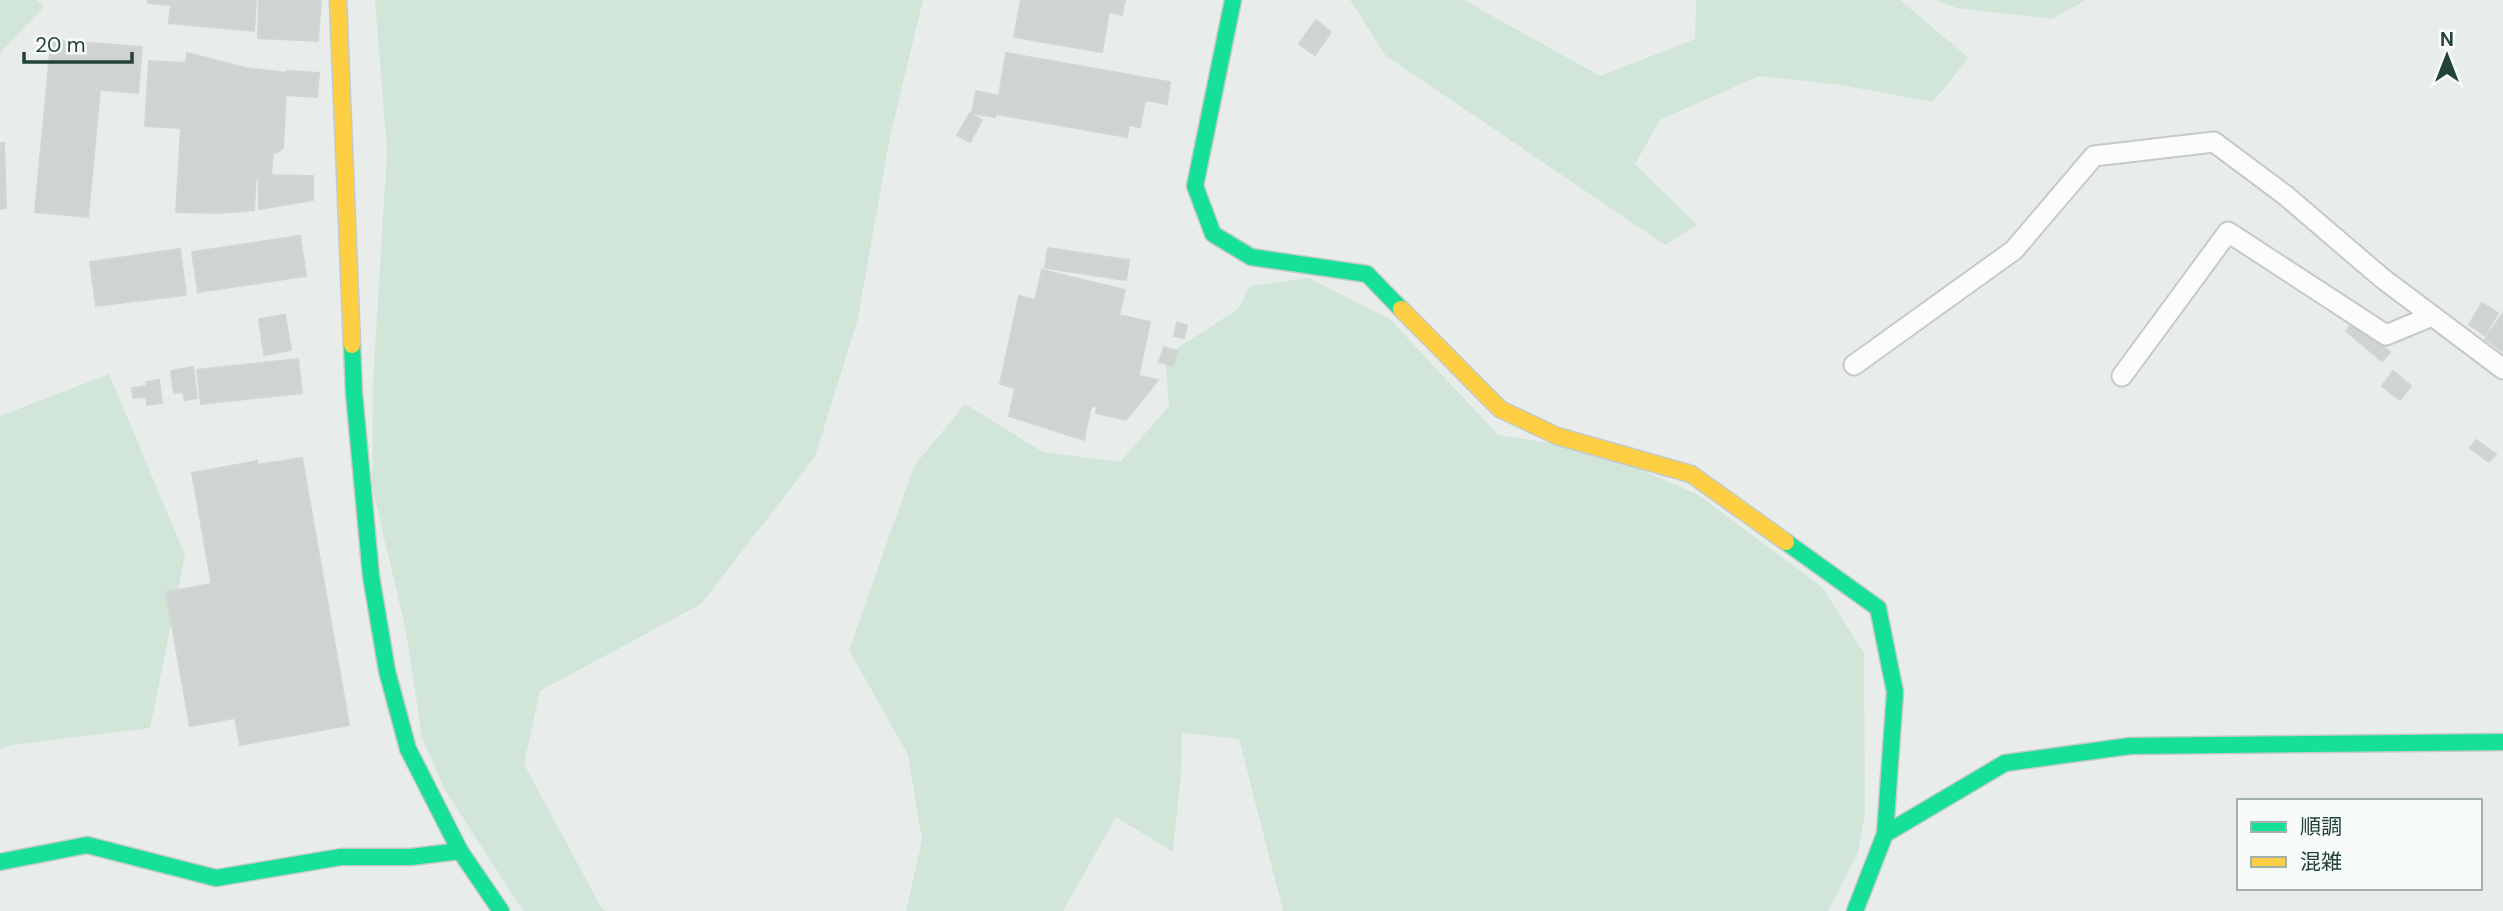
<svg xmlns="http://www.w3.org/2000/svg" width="2503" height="911" viewBox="0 0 2503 911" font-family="'DM Sans','Noto Sans JP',sans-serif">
  <rect width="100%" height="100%" fill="#e8edeb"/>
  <g fill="#d1e6d8">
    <path d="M0 0H37L44 7 0 53Z"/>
    <path d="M375 0H923L890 137 858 318 815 457 701 604 540 691 524 764 601 907 606 911H523L445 790 422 738 406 631 372 486 373 382 387 151Z"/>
    <path d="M1350 0H1464L1600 76 1695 39 1696 0H1900L1969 58 1933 102 1841 85 1759 76 1660 120 1635 164 1697 225 1665 245 1386 56Z"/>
    <path d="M1934 0H2086L2052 19 1957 8Z"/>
    <path d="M1309 278 1390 319 1498 435 1595 450 1697 494 1822 587 1864 653 1865 814 1858 853 1828 911H1283L1239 739 1182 733 1181 774 1173 852 1116 817 1063 911H906L922 840 908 755 849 650 914 466 965 404 1043 452 1120 462 1169 406 1165 356 1238 309 1250 286Z"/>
    <path d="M109 374 185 555 150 728 11 745 0 749V416Z"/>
  </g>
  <g fill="#cfd4d2" stroke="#d1d6d4" stroke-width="2">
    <path d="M148 0H256L254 31 169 23 171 5 148 3Z"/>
    <path d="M259 0H321L318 41 258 38Z"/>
    <path d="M1021 0H1125L1122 15 1109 12 1102 52 1014 37Z"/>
    <path d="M1316 20 1331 32 1315 55 1299 44Z"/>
    <path d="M51 40 142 47 138 93 47 85Z"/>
    <path d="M187 53 245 68 287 73 283 148 276 153H273L271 175 259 173V178L256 177 254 210 218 213 176 212 181 128 145 126 149 61 186 63Z"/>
    <path d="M1006 53 1170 82 1167 104 1145 100 1140 127 1129 125 1127 137 996 114Z"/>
    <path d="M287 71 319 73 317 97 286 95Z"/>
    <path d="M47 85 100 90 88 217 35 212Z"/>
    <path d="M976 91 999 96 995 117 972 113Z"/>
    <path d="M970 113 982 120 970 142 957 135Z"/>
    <path d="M0 143H4L6 208 0 209Z"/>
    <path d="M259 175 313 176V200L259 209Z"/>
    <path d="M300 236 306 276 198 292 192 252Z"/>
    <path d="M1048 248 1129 260 1126 280 1045 268Z"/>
    <path d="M180 249 186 295 96 306 90 262Z"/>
    <path d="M1042 270 1125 290 1098 407 1091 406 1084 440 1009 416Z"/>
    <path d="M1019 296 1035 300 1015 388 1000 384Z"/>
    <path d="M2482 303 2498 313 2485 335 2469 325Z"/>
    <path d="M2503 313V352L2485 339Z"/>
    <path d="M285 315 291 350 264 355 259 319Z"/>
    <path d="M1119 315 1150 322 1138 378 1106 371Z"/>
    <path d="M2353 322 2390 352 2382 361 2346 331Z"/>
    <path d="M1177 323 1187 325 1184 338 1174 336Z"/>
    <path d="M1164 347 1177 351 1173 366 1159 362Z"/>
    <path d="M298 359 302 393 201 404 197 370Z"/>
    <path d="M193 367 197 398 185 400 183 392 174 393 171 371Z"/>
    <path d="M1106 371 1138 378 1139 376 1158 380 1126 420 1096 413Z"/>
    <path d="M2393 371 2411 386 2400 400 2382 386Z"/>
    <path d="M159 380 162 403 147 405 146 397 133 398 132 388 147 386 146 382Z"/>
    <path d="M2476 440 2496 454 2489 462 2470 448Z"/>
    <path d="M302 458 349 725 240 745 192 473 257 461V465Z"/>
    <path d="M212 584 235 718 190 726 166 592Z"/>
  </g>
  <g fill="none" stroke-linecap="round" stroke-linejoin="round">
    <g stroke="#c5cac8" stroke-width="23">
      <g id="lane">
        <path d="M1854 365 2014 250 2094 156 2214 142 2285 195 2382 278 2503 369"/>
        <path d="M2122 376 2228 232 2386 335 2432 316"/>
      </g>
    </g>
    <g stroke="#c3cbc8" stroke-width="19">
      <g id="fast">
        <path d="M1233 0 1195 186 1213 234 1251 257 1367 274 1401 309"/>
        <path d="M352 345 354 393 371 576 387 671 408 749 460 851 501 911"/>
        <path d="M1786 542 1878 608 1895 692 1885 834 1855 911"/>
        <path d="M1885 834 2005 763 2130 746 2503 742"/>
        <path d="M0 862 87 845 216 878 341 857H411L460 851"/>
      </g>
    </g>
    <g stroke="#c3cbc8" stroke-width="19">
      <g id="slow">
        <path d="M338 0 352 345"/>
        <path d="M1401 309 1500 409 1557 436 1691 474 1786 542"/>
      </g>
    </g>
    <use href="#lane" stroke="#fcfcfc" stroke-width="19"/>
    <use href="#fast" stroke="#16e098" stroke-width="16"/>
    <use href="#slow" stroke="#ffcf43" stroke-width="16"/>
  </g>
  <rect x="2237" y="799" width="245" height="91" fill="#f7fbf9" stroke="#a3b1ad" stroke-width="2"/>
  <rect x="2251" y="822" width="35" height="10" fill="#16e098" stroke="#a3b1ad" stroke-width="2"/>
  <text x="2300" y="834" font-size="21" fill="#24423a">順調</text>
  <rect x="2251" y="857" width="35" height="10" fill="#ffcf43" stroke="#a3b1ad" stroke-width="2"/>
  <text x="2300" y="869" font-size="21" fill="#24423a">混雑</text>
  <g transform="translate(2447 56)" stroke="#f7fbf9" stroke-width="5" paint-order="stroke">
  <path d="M0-5L12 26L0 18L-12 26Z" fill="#24423a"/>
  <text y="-10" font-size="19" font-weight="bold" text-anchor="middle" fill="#24423a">N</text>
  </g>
  <path d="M24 52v10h108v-10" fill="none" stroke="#24423a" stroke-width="3.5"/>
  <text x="35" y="52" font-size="21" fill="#24423a" stroke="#f7fbf9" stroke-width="5" paint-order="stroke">20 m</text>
</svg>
